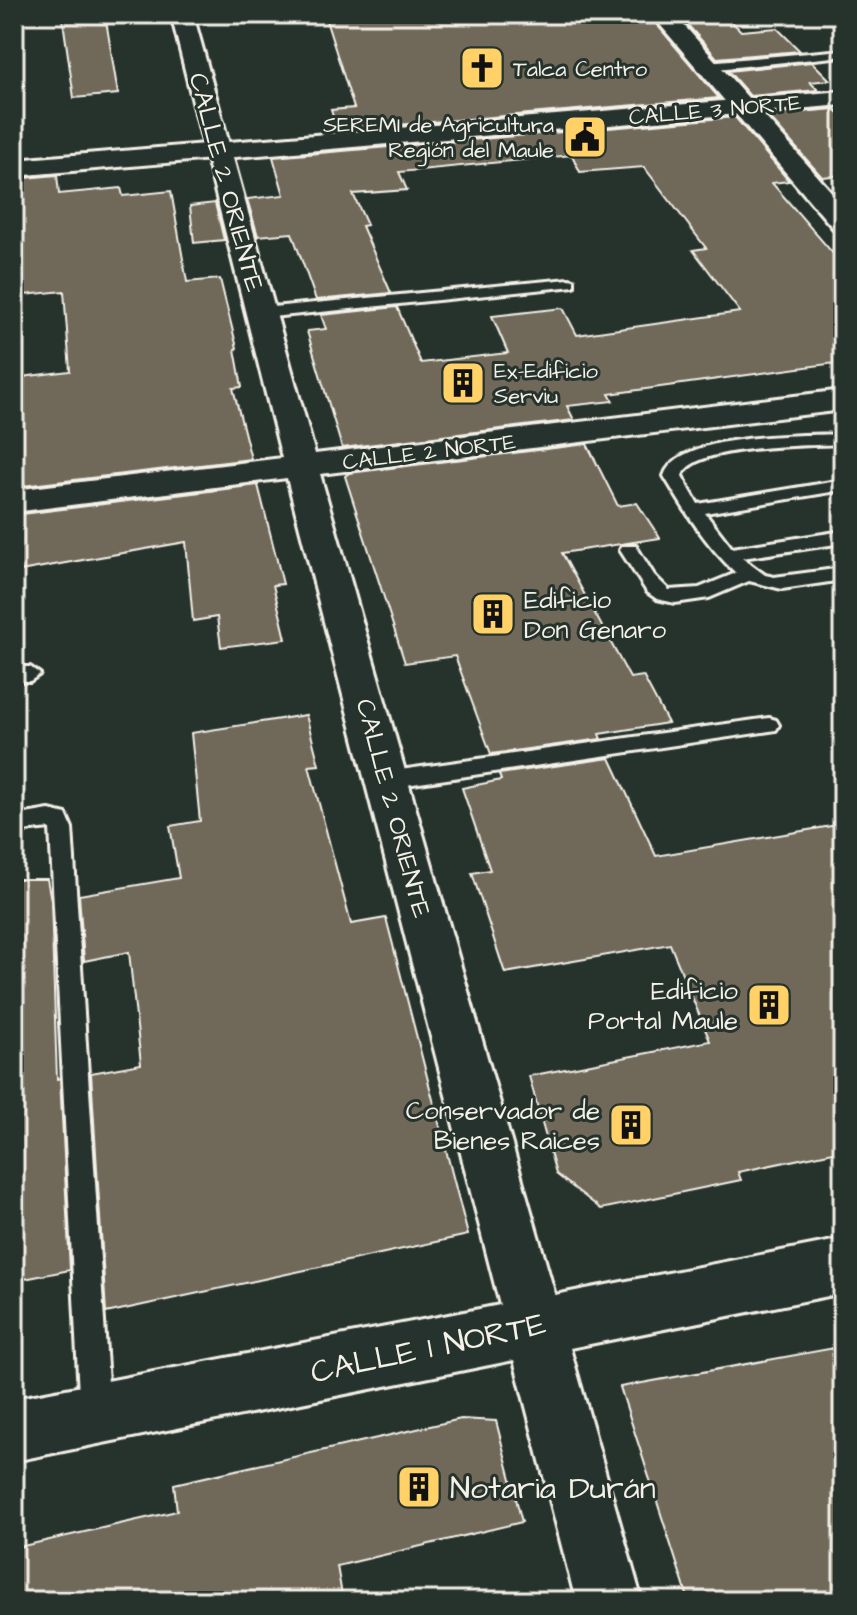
<svg xmlns="http://www.w3.org/2000/svg" width="857" height="1615" viewBox="0 0 857 1615" font-family="'Architects Daughter',sans-serif">
  <rect width="100%" height="100%" fill="#26332d"/>
  <filter id="ink" filterUnits="userSpaceOnUse"><feTurbulence type="fractalNoise" baseFrequency=".0125" numOctaves="2"/><feDisplacementMap in="SourceGraphic" scale="16" xChannelSelector="R" yChannelSelector="G"/><feConvolveMatrix kernelMatrix="1 2 1 2 8 2 1 2 1" color-interpolation-filters="sRGB"/></filter>
  <g filter="url(#ink)">
    <g fill="#706858" stroke="#f4f1e8" stroke-width="2">
      <path d="M62 14H105L118 94 74 98Z"/>
      <path d="M324 14H648L719 98 337 130 331 110 354 108Z"/>
      <path d="M678 14H724L741 31 777 28 800 51 717 58Z"/>
      <path d="M812 62 830 80 810 82 818 90 750 96 728 71Z"/>
      <path d="M835 109 843 118V175L822 177 767 115Z"/>
      <path d="M735 117 789 181 772 183 843 265V362L609 394 613 401 567 406 574 420 342 448 307 331 326 329 321 315 397 307 421 363 508 353 492 316 563 308 577 335 740 312 693 250 706 248 644 167 580 172 572 155 399 172 407 190 353 194 367 225 362 226 391 293 316 300 292 233 258 236 247 199 284 195 273 157Z"/>
      <path d="M57 175 59 194 121 188 123 196 171 191 187 282 220 279 237 348 235 349 242 387 233 388 251 459 14 487V378L70 371 64 291 14 296V179Z"/>
      <path d="M215 203 224 240 194 243 190 206Z"/>
      <path d="M587 444 618 506 637 503 660 538 562 553 630 678 643 676 668 723 599 734 601 739 491 754 455 656 405 663 345 476 349 473Z"/>
      <path d="M258 485 283 584 273 585 286 639 221 647 217 617 193 621 186 542 14 572V515Z"/>
      <path d="M306 715 319 765 309 766 351 924 386 918 468 1235 106 1313 91 1073 141 1064 129 952 84 961 79 895 179 878 170 826 200 821 191 733Z"/>
      <path d="M610 758 656 856 843 824V1150L738 1172 741 1180 601 1209 556 1174 529 1076 710 1041 670 944 505 973 472 873 490 870 462 788 501 780 499 774Z"/>
      <path d="M14 879H47L51 900 57 1079 60 1078 70 1270 14 1281Z"/>
      <path d="M834 1348 843 1368V1601H689L620 1387Z"/>
      <path d="M461 1419 496 1421 522 1522 337 1566 343 1601H14V1548L177 1511 174 1484Z"/>
    </g>
    <g fill="none" stroke-linecap="round" stroke-linejoin="round">
      <g stroke="#f4f1e8" stroke-width="6">
        <g id="lane">
          <path d="M843 50V56L707 70 701 66 707 62Z"/>
          <path d="M569 279 574 280V286L262 318 254 313 262 308Z"/>
          <path d="M843 434V444C812 446 691 444 682 476L698 504 843 480V490L705 513 732 548 843 531V543L742 558 765 575 774 577 843 568V580L782 589 749 581 709 598 675 603 657 599 647 592 620 550 622 546H636L654 575 669 590 699 588 736 573C705 544 685 511 664 476 678 432 804 436 843 434Z"/>
          <path d="M14 667H30L40 674 30 681H14Z"/>
          <path d="M769 718 776 720 779 725 776 730 386 788 378 786 375 780 378 774 386 772Z"/>
          <path d="M49 810 66 814 72 828 110 1414 106 1425 95 1429 84 1425 80 1414 50 828 14 832V816Z"/>
        </g>
      </g>
      <g stroke="#f4f1e8" stroke-width="6">
        <path id="street" d="M843 91V105L14 176V160Z"/>
      </g>
      <g stroke="#f4f1e8" stroke-width="6">
        <g id="secondary">
          <path d="M171 14H193L315 454 843 390V410L320 474 555 1295 843 1239V1293L570 1348 642 1601H576L514 1360 14 1461V1399L500 1305 287 478 14 512V490L282 458Z"/>
          <path d="M651 14H674L843 205V230L833 228Z"/>
        </g>
      </g>
      <use href="#lane" fill="#26332d" fill-rule="evenodd"/>
      <use href="#street" fill="#26332d" fill-rule="evenodd"/>
      <use href="#secondary" fill="#26332d" fill-rule="evenodd"/>
    </g>
  </g>
  <defs>
    <g id="church-square" transform="scale(2.3)"><rect x="-9" y="-9" width="18" height="18" rx="4" fill="#ffd166" stroke="#26332d"/><path d="M-1.2-6h2.4v3.5h3.3v2.4h-3.3V6h-2.4V-.1h-3.3v-2.4h3.3Z" fill="#111"/></g>
    <g id="civic-square" transform="scale(2.3)"><rect x="-9" y="-9" width="18" height="18" rx="4" fill="#ffd166" stroke="#26332d"/><path d="M-.6-6.5H3V-4.5H.6V-3L4-1V1h2V6H-6V1h2V-1L-.6-3ZM-1.2 2.5V6h2.4V2.5Z" fill="#111"/></g>
    <g id="building-square" transform="scale(2.3)"><rect x="-9" y="-9" width="18" height="18" rx="4" fill="#ffd166" stroke="#26332d"/><path d="M-4-6H4V6H1V3H-1V6H-4ZM-2.5-4.3h1.7v1.8h-1.7ZM.8-4.3h1.7v1.8H.8ZM-2.5-1h1.7V.8h-1.7ZM.8-1h1.7V.8H.8Z" fill="#111"/></g>
  </defs>
  <g fill-rule="evenodd">
    <use href="#church-square" x="482" y="68"/>
    <use href="#civic-square" x="585" y="137"/>
    <use href="#building-square" x="463" y="383"/>
    <use href="#building-square" x="493" y="614"/>
    <use href="#building-square" x="769" y="1005"/>
    <use href="#building-square" x="631" y="1125"/>
    <use href="#building-square" x="419" y="1487"/>
  </g>
  <g text-anchor="middle" stroke-width="6" stroke-linejoin="round" paint-order="stroke">
    <g font-size="22" fill="#f4f1e8" stroke="#26332d" text-anchor="start">
      <text x="513" y="76">Talca Centro</text>
      <text x="554" y="132" text-anchor="end">SEREMI de Agricultura<tspan x="554" dy="25">Región del Maule</tspan></text>
      <text x="494" y="378">Ex-Edificio<tspan x="494" dy="25">Serviu</tspan></text>
    </g>
    <g font-size="22" fill="#f4f1e8" stroke="#26332d">
      <text transform="translate(715 109) rotate(-5)" y="8">CALLE 3 NORTE</text>
      <text transform="translate(429 451) rotate(-7)" y="8">CALLE 2 NORTE</text>
    </g>
    <g font-size="26" fill="#f4f1e8" stroke="#26332d">
      <text transform="translate(227 182) rotate(75)" y="9">CALLE 2 ORIENTE</text>
      <text transform="translate(394 808) rotate(75)" y="9">CALLE 2 ORIENTE</text>
    </g>
    <g font-size="26" fill="#f4f1e8" stroke="#26332d" text-anchor="end">
      <text x="524" y="608" text-anchor="start">Edificio<tspan x="524" dy="30">Don Genaro</tspan></text>
      <text x="738" y="999">Edificio<tspan x="738" dy="30">Portal Maule</tspan></text>
      <text x="600" y="1119">Conservador de<tspan x="600" dy="30">Bienes Raices</tspan></text>
    </g>
    <g font-size="32" fill="#f4f1e8" stroke="#26332d">
      <text transform="translate(428 1347) rotate(-12)" y="11">CALLE 1 NORTE</text>
    </g>
    <g font-size="32" fill="#f4f1e8" stroke="#26332d" text-anchor="start">
      <text x="450" y="1498">Notaria Durán</text>
    </g>
  </g>
  <rect width="857" height="1615" fill="none" stroke="#26332d" stroke-width="48"/>
  <rect x="24" y="24" width="809" height="1567" fill="none" stroke="#f4f1e8" stroke-width="3" filter="url(#ink)"/>
</svg>
